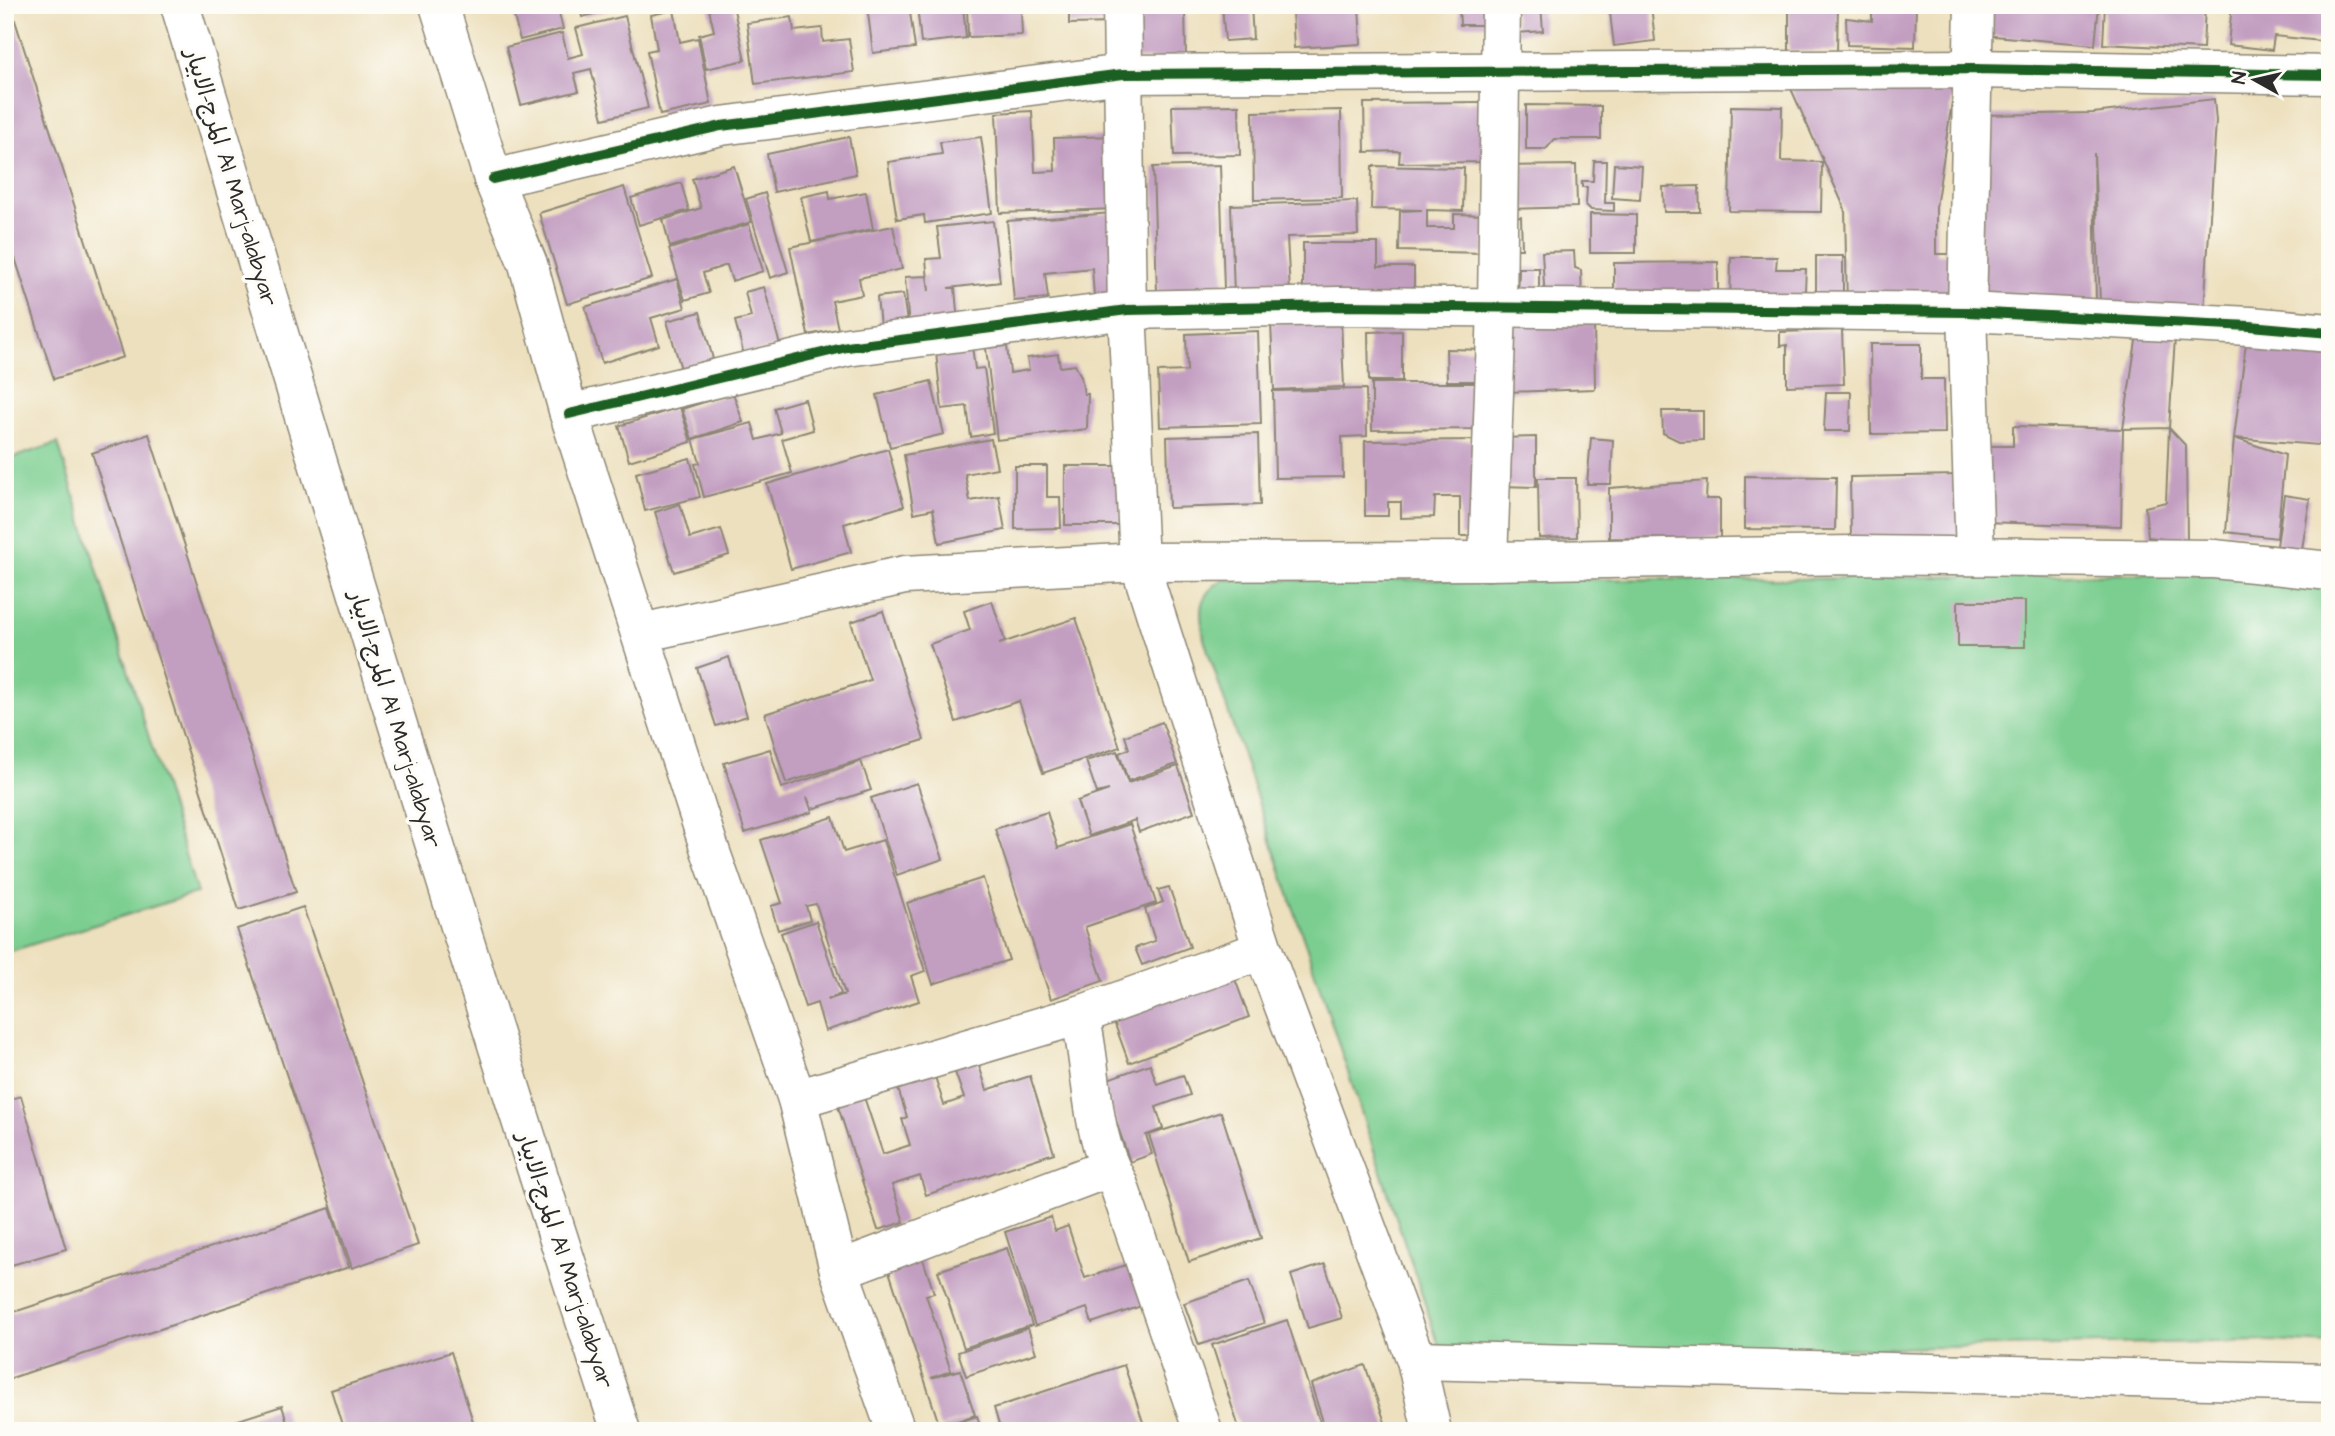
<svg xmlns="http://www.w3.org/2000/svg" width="2335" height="1436" viewBox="0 0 2335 1436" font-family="'Architects Daughter','Playpen Sans Arabic',sans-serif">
  <rect width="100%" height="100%" fill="#fdfcf7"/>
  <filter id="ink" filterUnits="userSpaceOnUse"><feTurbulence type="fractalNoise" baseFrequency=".0143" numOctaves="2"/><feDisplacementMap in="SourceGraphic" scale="14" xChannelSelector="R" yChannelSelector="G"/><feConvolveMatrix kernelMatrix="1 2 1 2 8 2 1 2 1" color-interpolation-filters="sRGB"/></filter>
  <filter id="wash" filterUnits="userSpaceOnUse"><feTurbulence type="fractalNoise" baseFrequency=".00686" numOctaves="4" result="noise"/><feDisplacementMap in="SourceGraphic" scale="28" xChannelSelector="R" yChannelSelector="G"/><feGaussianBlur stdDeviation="1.57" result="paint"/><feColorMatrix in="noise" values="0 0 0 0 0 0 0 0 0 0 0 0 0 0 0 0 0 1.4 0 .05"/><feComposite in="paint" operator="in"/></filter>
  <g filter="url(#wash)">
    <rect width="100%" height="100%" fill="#ede0be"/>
    <g fill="#7bce90" stroke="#537c5e" stroke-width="2">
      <path d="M58 443 197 893 5 953V460Z"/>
      <path d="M2185 573 2330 585V1344L2269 1341 1457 1356 1439 1346 1204 639C1200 611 1196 597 1222 580L1793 579Z"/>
    </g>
    <g id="blocks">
      <g fill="#c29ec1">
        <path d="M5 5H10L123 357 54 379 5 227Z"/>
        <path d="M511 5H557L563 29 520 40Z"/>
        <path d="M579 5H624V6L582 17Z"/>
        <path d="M708 5H733L745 60 706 69 699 35 714 31Z"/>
        <path d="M867 5H909L915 48 873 53Z"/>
        <path d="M917 5H963L966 38 921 43Z"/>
        <path d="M967 5H1113V23L1069 24V8L1021 10 1022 35 968 37Z"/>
        <path d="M1136 5H1185L1186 59H1136Z"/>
        <path d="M1222 5H1251L1253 39 1225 41Z"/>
        <path d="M1310 5H1359L1361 44 1294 48 1292 8Z"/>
        <path d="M1459 5H1485V25H1460Z"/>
        <path d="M1514 5H1541L1543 31 1517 33Z"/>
        <path d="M1609 5H1651L1655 41 1614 46Z"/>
        <path d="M1789 5H1838L1837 51H1789Z"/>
        <path d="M1872 5H1916L1915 47 1847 45 1846 18 1872 21Z"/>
        <path d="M1983 5H2099L2095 45 1983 35Z"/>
        <path d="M2105 5H2205L2203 49 2103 44Z"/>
        <path d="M2232 5H2330V42L2274 36 2272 50 2228 45Z"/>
        <path d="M674 10 680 42 698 38 711 104 660 115 647 51 657 49 651 15Z"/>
        <path d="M625 16 648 108 603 119 591 69 574 73 579 91 521 105 506 47 562 33 568 58 583 54 576 28Z"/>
        <path d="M792 17 794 31 822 28 823 42 849 39 854 72 755 84 747 23Z"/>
        <path d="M1957 69 1936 207V254H1958L1959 305 1847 307 1845 209 1783 71Z"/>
        <path d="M2214 99 2216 121 2204 312 2100 302 2094 153 2096 306 1981 301 1980 115 2093 113Z"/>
        <path d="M1487 102V162L1399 163 1400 151 1365 152 1364 103Z"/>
        <path d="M1239 105 1240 155 1174 156 1172 106Z"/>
        <path d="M1526 105 1601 106V139H1555L1546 149H1526Z"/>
        <path d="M1731 106 1782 107 1781 161 1822 162 1821 212 1729 211Z"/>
        <path d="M1341 110 1342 198 1254 200 1253 112Z"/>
        <path d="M1032 111 1035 172 1055 171 1054 138 1113 136 1116 209 1000 213 996 113Z"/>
        <path d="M849 137 856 174 774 192 767 154Z"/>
        <path d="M981 137 992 213 925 223 924 215 897 219 888 162 942 154 940 142Z"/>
        <path d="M1594 161H1606L1605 203H1614V211L1591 210 1586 205 1587 187H1582V181H1593Z"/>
        <path d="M1614 164 1642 166 1640 200 1612 198Z"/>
        <path d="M1220 165 1224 289 1157 292 1153 167Z"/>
        <path d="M1576 165 1577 207 1506 209 1505 166Z"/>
        <path d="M734 166 751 222 670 247 663 220 701 208 692 179Z"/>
        <path d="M1372 166 1464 168 1463 211 1427 210V228H1454V214L1486 215 1485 253 1399 251 1400 211 1422 210 1371 209Z"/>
        <path d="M681 183 689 210 639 225 631 198Z"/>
        <path d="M1699 186 1700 212H1664L1663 187Z"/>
        <path d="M624 187 652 278 567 304 539 213Z"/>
        <path d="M829 191 830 199 866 192 873 229 811 242 801 197Z"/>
        <path d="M765 193 788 272 770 278 746 199Z"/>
        <path d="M2328 195 2330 230 2322 229Z"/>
        <path d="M1357 201 1358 235 1287 237 1290 293 1234 295 1231 205Z"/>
        <path d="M1112 213 1118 295 1094 297 1092 268 1045 273 1048 298 1014 301 1007 221Z"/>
        <path d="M1590 214 1636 215V253H1590Z"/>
        <path d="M1521 217 1522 249H1504V218Z"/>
        <path d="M993 221 1000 282 948 288H955L958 324 909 329 905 277 927 276 929 291 926 259 941 258 937 227Z"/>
        <path d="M749 224 763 271 732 281 727 265 703 273 709 293 685 300 669 249Z"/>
        <path d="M893 226 902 269 859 278 862 295 832 301 838 329 808 335 790 247Z"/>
        <path d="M1303 243H1378V267H1414V298H1303Z"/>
        <path d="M1574 251 1575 268 1581 270 1582 299 1545 301 1542 252Z"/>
        <rect x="1816" y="256" width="27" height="44"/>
        <path d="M1731 257H1777L1776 269H1806L1804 311 1730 309Z"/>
        <path d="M1718 262V309H1614V263Z"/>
        <path d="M1519 268H1539V302L1518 301Z"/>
        <path d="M677 279 685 308 651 318 659 345 602 363 585 307Z"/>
        <path d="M764 287 780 345 744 355 735 321 751 317 745 292Z"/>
        <path d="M903 294 907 322 880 326 877 297Z"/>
        <path d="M700 312 713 359 681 369 667 321Z"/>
        <path d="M1341 320 1344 387 1274 390 1271 323Z"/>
        <path d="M2139 320 2176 323 2169 428 2186 446 2187 542 2148 537 2145 507 2166 502 2169 428 2123 429Z"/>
        <path d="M1594 323 1595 389 1506 392 1504 326Z"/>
        <path d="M1842 330 1844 384 1787 386V345L1780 346V332Z"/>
        <path d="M1258 331 1261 424 1160 427 1158 372 1187 371 1186 334Z"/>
        <path d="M1402 331V381H1369L1368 332Z"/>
        <path d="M971 338 975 369 984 368 993 433 971 437 967 406 942 409 935 343Z"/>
        <path d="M2246 343 2330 349V446L2234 438Z"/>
        <path d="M1870 344H1921V379H1944L1945 433 1871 434Z"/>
        <path d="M1007 346 1010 373 1029 370 1027 358 1058 354 1060 367 1075 365 1081 376 1084 394H1088L1087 429 997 440 986 348Z"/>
        <path d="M1446 349 1490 350 1489 381H1447Z"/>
        <path d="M931 381 944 434 890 447 877 395Z"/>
        <path d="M1372 383H1483V429L1372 430Z"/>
        <path d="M1366 389 1367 436 1342 437 1343 477 1275 478 1273 391Z"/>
        <path d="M1826 392H1851L1850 431H1824Z"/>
        <path d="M733 393 743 422 692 439 682 409Z"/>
        <path d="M805 399 813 430 782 439 792 473 704 497 695 464 700 463 693 439 752 423 757 440 781 433 774 408Z"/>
        <path d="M680 407 691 442 629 461 619 426Z"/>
        <path d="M1662 411H1703V440L1679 441 1663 433Z"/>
        <path d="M2013 426 2123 429 2121 526 1981 522 1983 446H2013Z"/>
        <path d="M149 434 296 892 239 910 92 453Z"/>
        <path d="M1258 434 1260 505 1169 508 1167 437Z"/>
        <path d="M1536 437V487L1502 486V438Z"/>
        <path d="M1591 438 1613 440 1611 484H1587Z"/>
        <path d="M2234 438 2285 455 2277 538 2226 532Z"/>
        <path d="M991 439 997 468 965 474 970 501 999 496 1005 530 939 543 933 509 914 513 904 455Z"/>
        <path d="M1480 440 1481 536H1460V497H1435L1434 517 1401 518V502H1388V516H1365V441Z"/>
        <path d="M888 449 904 506 844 524 851 552 791 569 767 484Z"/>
        <path d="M690 458 700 497 645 511 636 473Z"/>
        <path d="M1015 466H1047V497H1060L1061 528 1015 529Z"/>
        <rect x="1065" y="466" width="56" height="59"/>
        <path d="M1959 475 1960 537 1851 539 1850 477Z"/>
        <path d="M1745 476 1836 477 1835 530 1745 529Z"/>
        <path d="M1538 478H1576L1577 537 1539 538Z"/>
        <path d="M1707 481 1706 499H1720V539L1609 538V488Z"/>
        <path d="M2284 495 2310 499 2302 549 2277 546Z"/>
        <path d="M680 504 690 538 721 529 729 555 674 572 655 512Z"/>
        <path d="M992 601 1005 641 999 644 1076 618 1120 747 1043 773 1019 701 956 722 930 644 970 630 964 611Z"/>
        <rect x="1958" y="601" width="67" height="46"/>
        <path d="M883 611 924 740 786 783 765 714 870 680 851 622Z"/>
        <path d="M729 657 747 716 716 726 697 668Z"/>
        <path d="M1162 722 1177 764 1128 781 1119 753 1129 749 1125 736Z"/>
        <path d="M770 749 782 788 861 761 871 790 812 809 807 797 812 812 745 833 724 763Z"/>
        <path d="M1117 751 1128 783 1178 766 1194 812 1139 832 1135 820 1089 836 1077 801 1109 790 1097 793 1086 761Z"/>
        <path d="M917 783 943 859 897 875 871 798Z"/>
        <path d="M1047 812 1058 848 1130 824 1156 903 1085 927 1103 981 1051 999 995 829Z"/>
        <path d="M833 817 844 852 883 840 925 971 911 976 919 1001 825 1031 817 1003 805 1007 781 933 816 921 841 994 827 1000 845 994 816 904 806 906 810 920 778 930 771 906 782 903 761 840Z"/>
        <path d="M983 878 1009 960 933 984 907 903Z"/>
        <path d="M1169 887 1190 947 1142 965 1135 948 1155 941 1145 909 1163 902 1158 890Z"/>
        <path d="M303 907 418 1245 352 1268 237 929Z"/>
        <path d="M1229 963 1249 1017 1129 1063 1109 1008Z"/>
        <path d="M973 1047 987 1090 1030 1076 1054 1153 926 1195 920 1176 892 1185 904 1222 878 1230 833 1091 859 1082 883 1154 910 1145 902 1119 907 1117 893 1073 930 1061 944 1105 964 1098 949 1055Z"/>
        <path d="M1150 1064 1157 1084 1183 1075 1190 1095 1156 1107 1163 1129 1146 1135 1152 1154 1130 1162 1102 1081Z"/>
        <path d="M21 1096 66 1249 5 1267V1101Z"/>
        <path d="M1221 1112 1261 1238 1189 1262 1149 1135Z"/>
        <path d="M330 1208 349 1267 5 1380V1315Z"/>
        <path d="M1051 1217 1055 1231 1068 1226 1085 1278 1142 1260 1156 1301 1092 1323 1087 1308 1035 1326 1005 1232Z"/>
        <path d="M1007 1248 1032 1325 964 1348 938 1271Z"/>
        <path d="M922 1256 934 1293 926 1295 951 1371 931 1378 960 1370 975 1415 940 1427 888 1268Z"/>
        <path d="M1325 1264 1342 1318 1308 1328 1291 1275Z"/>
        <path d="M1249 1281 1264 1323 1199 1345 1184 1303Z"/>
        <path d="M1287 1320 1323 1431H1240L1212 1345Z"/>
        <path d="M1028 1328 1036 1353 966 1376 958 1352Z"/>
        <path d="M451 1352 476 1431H344L331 1390Z"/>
        <path d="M1124 1365 1146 1431H1001L994 1408Z"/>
        <path d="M1365 1365 1388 1431H1326L1311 1384Z"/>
        <path d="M282 1406 290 1431H207V1430Z"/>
        <path d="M977 1416 982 1431H943L942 1428Z"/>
      </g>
    </g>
  </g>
  <g filter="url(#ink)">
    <use href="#blocks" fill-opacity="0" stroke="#8c8674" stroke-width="2"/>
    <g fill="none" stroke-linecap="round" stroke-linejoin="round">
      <g stroke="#8c8674" stroke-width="41">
        <g id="street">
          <path d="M439 5 493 179 528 264 569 414 709 847 797 1099 839 1270 896 1431"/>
          <path d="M1122 5 1127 310 1139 562 1263 950 1416 1360 1432 1431"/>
          <path d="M1974 5 1967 312 1975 556"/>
          <path d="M493 179 721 126 1123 74 1973 69 2330 75"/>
          <path d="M569 414 847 347 1127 310 1339 306 1967 312 2250 326 2330 333"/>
          <path d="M1488 561 1497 308 1501 5"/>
          <path d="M641 633 905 575 1139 562 1488 561 1854 555 2214 559 2330 571"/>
          <path d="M1080 1015C1094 1072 1088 1131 1118 1183L1203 1431"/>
          <path d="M797 1099 1080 1015 1263 950"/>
          <path d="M839 1270 1109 1168"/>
          <path d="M1416 1360 2330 1383"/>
        </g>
      </g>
      <g stroke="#8c8674" stroke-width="41">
        <path id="primary" d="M180 5C323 481 466 958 621 1431"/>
      </g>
      <use href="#street" stroke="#fff" stroke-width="38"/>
      <use href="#primary" stroke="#fff" stroke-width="38"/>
      <g stroke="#fdfcf7" stroke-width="15">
        <g id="cycleway">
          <path d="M493 179 721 126 1123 74 1973 69 2330 75"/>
          <path d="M569 414 847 347 1127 310 1339 306 1967 312 2250 326 2330 333"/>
        </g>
      </g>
      <use href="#cycleway" stroke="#1b5e20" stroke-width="10"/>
    </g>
  </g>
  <g text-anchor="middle" stroke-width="7" stroke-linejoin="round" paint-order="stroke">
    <g font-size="23" fill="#2b2b2b" stroke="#fdfcf7">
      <text transform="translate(232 177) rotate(73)" y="8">المرج-الابيار Al Marj-alabyar</text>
      <text transform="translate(396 719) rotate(73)" y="8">المرج-الابيار Al Marj-alabyar</text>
      <text transform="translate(566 1260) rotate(72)" y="8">المرج-الابيار Al Marj-alabyar</text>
    </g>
  </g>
  <rect width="2335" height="1436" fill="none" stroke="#fdfcf7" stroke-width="28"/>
  <g transform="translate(2255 80) rotate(278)" stroke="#fdfcf7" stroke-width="5" paint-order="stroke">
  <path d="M0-5L12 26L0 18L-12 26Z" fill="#2b2b2b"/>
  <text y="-10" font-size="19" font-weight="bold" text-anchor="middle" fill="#2b2b2b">N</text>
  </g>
</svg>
